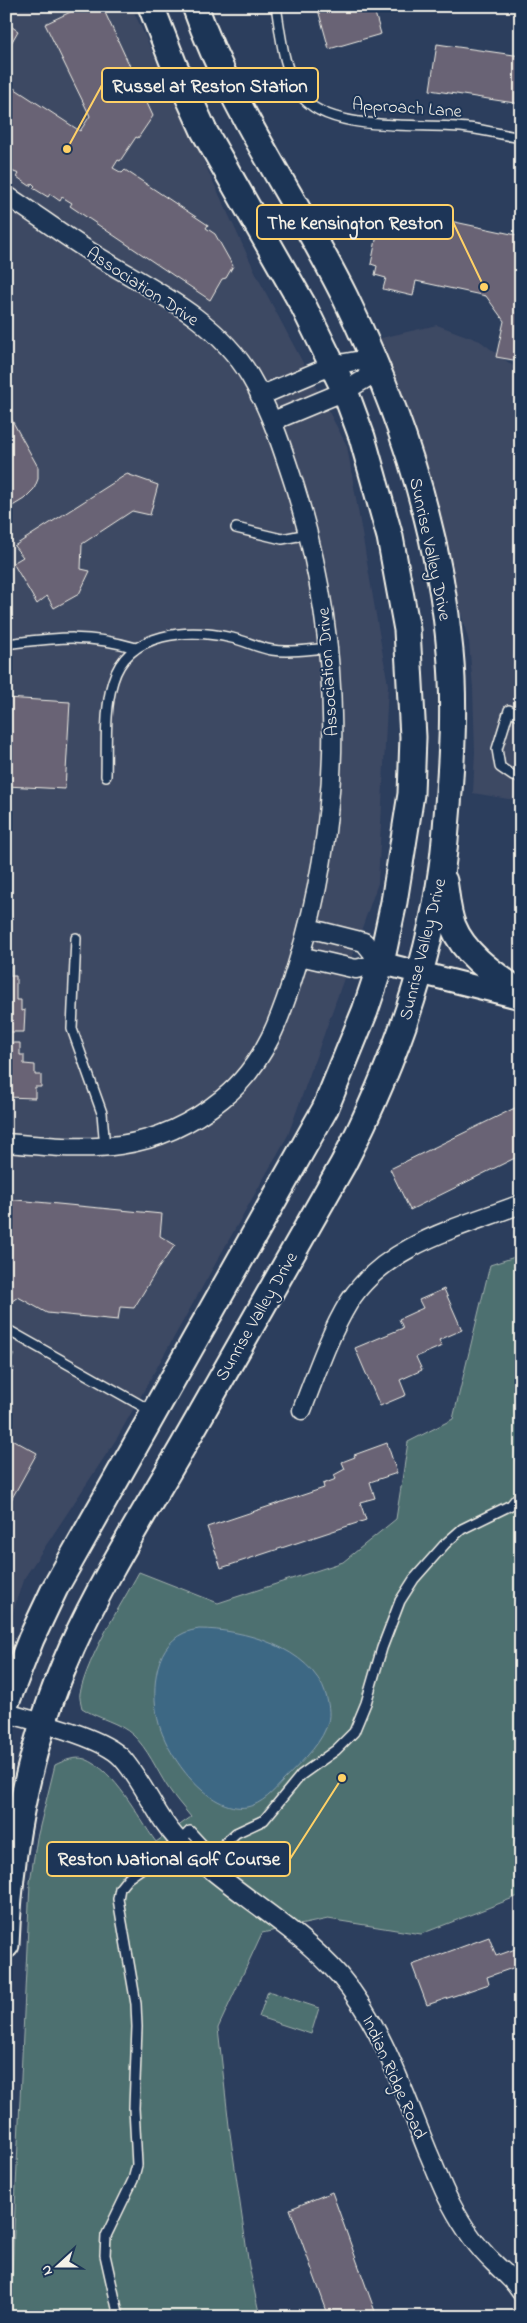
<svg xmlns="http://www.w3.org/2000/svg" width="527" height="2323" viewBox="0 0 527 2323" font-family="'Indie Flower',sans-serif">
  <rect width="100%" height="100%" fill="#2c3e5d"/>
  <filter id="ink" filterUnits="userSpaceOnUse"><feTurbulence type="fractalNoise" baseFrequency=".02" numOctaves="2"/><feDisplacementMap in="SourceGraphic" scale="10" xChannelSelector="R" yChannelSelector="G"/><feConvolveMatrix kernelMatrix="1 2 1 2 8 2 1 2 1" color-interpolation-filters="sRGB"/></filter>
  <g filter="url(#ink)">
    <g fill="#3e4964">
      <path d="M6 6H131L259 280 347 446 388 685 378 883 288 1135 117 1438 23 1580 6 1634Z"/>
      <path d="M437 325 480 341 521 372V801L473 793 475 752 473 687 469 642 455 592 440 514 423 455 405 401 377 339Z"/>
    </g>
    <g fill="#4e6f70" stroke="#a1b0ac">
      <path d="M521 1255V1895L421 1934 328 1919 262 1933 218 2028 229 2126 249 2266 260 2317H10L30 1882 37 1838 55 1765C63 1761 75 1756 85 1759 116 1771 137 1816 156 1842L191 1817C183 1807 174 1797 167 1786 156 1769 148 1749 133 1735 119 1722 98 1719 82 1708 81 1703 79 1697 80 1693 89 1654 120 1607 139 1572L218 1603 343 1562 396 1519 408 1442 453 1419 490 1265Z"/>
      <path d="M268 1991 319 2008 311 2034 259 2017Z"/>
    </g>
    <path fill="#3e6884" stroke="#879fac" d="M199 1629C242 1629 311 1647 326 1695 329 1706 331 1717 326 1728 318 1748 298 1765 283 1781 274 1791 262 1804 247 1807 208 1813 168 1757 159 1724 151 1696 152 1647 184 1633 188 1631 194 1630 199 1629Z"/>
    <g fill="#696474" stroke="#f4f1e8">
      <path d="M83 6H102L153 116 138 138 136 137 120 161 118 160 113 168 122 173 125 170 208 225 206 228 215 234 233 266 226 278 222 279 210 300 70 206 72 203 62 197 60 201 50 194 48 197 33 188 35 186 32 183 30 186 17 177 19 174 6 169V83L80 131 90 116 45 24Z"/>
      <path d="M317 6H373L381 34 329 49Z"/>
      <path d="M6 23 18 31 6 52Z"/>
      <path d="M437 44 521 56V104L430 90Z"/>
      <path d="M398 210 521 236V366H518L519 361 496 357 504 321 486 296 416 281 413 296 383 289 386 278 375 275 377 266 371 264 382 211 397 214Z"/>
      <path d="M9 415 38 467V479L34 489 24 499 6 510V418Z"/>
      <path d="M127 474 158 485 150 515 132 511 82 544 81 569 90 571 79 594 54 608 47 596 37 604 13 563 23 557 14 546Z"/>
      <path d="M6 698 70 702 65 789 6 786Z"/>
      <path d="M6 966H11L10 976H16V1000H21V1011L25 1010 24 1032H6Z"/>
      <path d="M6 1043H20V1055H24V1064L35 1065V1075H41V1087H35V1098L6 1097Z"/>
      <path d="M521 1105V1155L410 1210 390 1169Z"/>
      <path d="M6 1199 162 1214 160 1236 175 1245 157 1270 134 1308 120 1307 118 1320 47 1313 18 1297 8 1304Z"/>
      <path d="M444 1289 462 1330 439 1340 442 1346 416 1357 422 1370 400 1380 406 1395 380 1406 355 1348 403 1328 399 1319 423 1308 419 1300Z"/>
      <path d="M6 1349 14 1354 9 1365 6 1364Z"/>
      <path d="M6 1364 14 1368 6 1383Z"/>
      <path d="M6 1401 13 1406 6 1418Z"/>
      <path d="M6 1436 37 1453 6 1509Z"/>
      <path d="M387 1443 397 1473 370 1482 375 1498 360 1502 366 1520 221 1568 207 1527 324 1488 323 1484 336 1479 334 1475 345 1469 342 1462 355 1457 354 1455Z"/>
      <path d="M489 1937 496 1956 521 1947V1965L487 1977 489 1984 427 2005 412 1965Z"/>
      <path d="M332 2192 377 2317H329L290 2209Z"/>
    </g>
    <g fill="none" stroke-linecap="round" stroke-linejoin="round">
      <g stroke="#f4f1e8" stroke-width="12">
        <g id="service">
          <path d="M276 6C281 36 283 69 300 94 328 135 424 122 468 128 486 130 503 135 521 138"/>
          <path d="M236 528 282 539 308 534"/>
          <path d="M6 644C55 638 87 633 136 648"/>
          <path d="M521 716 509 710 497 749 500 767 513 776 521 777"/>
          <path d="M106 776C107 746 104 710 113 681 128 631 189 628 232 638 246 641 258 648 272 650 290 653 311 649 329 648"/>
          <path d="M76 938 72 1029 102 1113 105 1148"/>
          <path d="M6 1329 153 1412"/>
          <path d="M119 2317 105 2255 106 2236 133 2180 137 2165 134 2108 137 2027 136 2004 118 1899 120 1888 128 1878 179 1842 190 1831 215 1858 222 1846 236 1833 264 1820 301 1775 336 1750 354 1732 366 1703 382 1648 400 1601 414 1579 445 1544 462 1529 511 1505 521 1493"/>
        </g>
      </g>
      <g stroke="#f4f1e8" stroke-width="21">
        <g id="minor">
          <path d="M6 195C35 214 63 235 92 253 148 288 215 317 250 376 270 410 282 447 294 484 343 640 346 808 297 965 282 1015 265 1065 222 1099 152 1156 90 1150 6 1143"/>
          <path d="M260 396 333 365 356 361 375 363 365 379 345 391 273 421"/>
          <path d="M300 956 356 969 381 963 364 942 308 928"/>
          <path d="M302 1410C316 1374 329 1335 349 1302 386 1244 461 1227 521 1204"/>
          <path d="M6 1713C35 1721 103 1737 122 1758 146 1785 157 1821 185 1847 234 1894 294 1924 340 1976 383 2027 403 2091 428 2152 436 2170 442 2188 451 2204 462 2225 477 2247 494 2263 505 2274 512 2278 521 2292"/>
        </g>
      </g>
      <g stroke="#f4f1e8" stroke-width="25">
        <path id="tertiary" d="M381 963 521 998"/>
      </g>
      <g stroke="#f4f1e8" stroke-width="29">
        <g id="secondary">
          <path d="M444 881C447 896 447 912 453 926 465 956 496 975 521 993"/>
          <path d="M6 1703 31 1639 55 1588 325 1109 365 1011 381 963 394 902 411 794 413 737 407 630 390 537 362 437 345 391 303 305 204 131 174 65 151 6"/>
          <path d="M6 1945C10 1842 30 1741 72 1647 103 1578 145 1512 183 1446 236 1352 290 1258 343 1164 391 1071 428 971 442 867 445 846 446 826 448 805 452 754 455 702 450 651 439 527 399 408 345 297 297 200 231 109 195 6"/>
        </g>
      </g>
      <use href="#service" stroke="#1d3557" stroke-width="9"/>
      <use href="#minor" stroke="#1d3557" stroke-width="18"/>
      <use href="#tertiary" stroke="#1d3557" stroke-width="21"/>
      <use href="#secondary" stroke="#1d3557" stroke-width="25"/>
    </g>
  </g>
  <g text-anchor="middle" stroke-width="4" stroke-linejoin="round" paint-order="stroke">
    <g font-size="18" fill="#f4f1e8" stroke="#1d3557">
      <text transform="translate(407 107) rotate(4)" y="6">Approach Lane</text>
      <text transform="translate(143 286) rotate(33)" y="6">Association Drive</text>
      <text transform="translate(431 549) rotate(78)" y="6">Sunrise Valley Drive</text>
      <text transform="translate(327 672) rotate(-94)" y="6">Association Drive</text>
      <text transform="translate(422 949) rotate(-76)" y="6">Sunrise Valley Drive</text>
      <text transform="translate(256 1316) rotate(-60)" y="6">Sunrise Valley Drive</text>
      <text transform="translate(395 2077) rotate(66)" y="6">Indian Ridge Road</text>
    </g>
  </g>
  <path fill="none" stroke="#ffd166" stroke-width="2" d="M67 149L102 85M484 287L453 222M342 1778L290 1859"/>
  <g fill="#ffd166" stroke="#1d3557" stroke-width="2">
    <circle cx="67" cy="149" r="5"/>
    <circle cx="484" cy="287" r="5"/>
    <circle cx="342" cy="1778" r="5"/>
  </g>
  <g fill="#1d3557" stroke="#ffd166" stroke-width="2">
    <rect x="102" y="68" width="216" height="34" rx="5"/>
    <rect x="257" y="205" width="196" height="34" rx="5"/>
    <rect x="47" y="1842" width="243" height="34" rx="5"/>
  </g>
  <g font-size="19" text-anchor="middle" font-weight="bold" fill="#f4f1e8">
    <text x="210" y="92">Russel at Reston Station</text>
    <text x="355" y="229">The Kensington Reston</text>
    <text x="169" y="1865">Reston National Golf Course</text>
  </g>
  <rect width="527" height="2323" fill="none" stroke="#1d3557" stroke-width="25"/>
  <rect x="12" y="12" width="502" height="2298" fill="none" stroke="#f4f1e8" stroke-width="2" filter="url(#ink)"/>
  <g transform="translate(58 2266) rotate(249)" stroke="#1d3557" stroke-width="4" paint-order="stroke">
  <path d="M0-4L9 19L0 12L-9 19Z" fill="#f4f1e8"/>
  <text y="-8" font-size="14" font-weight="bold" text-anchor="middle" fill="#f4f1e8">N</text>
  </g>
</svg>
